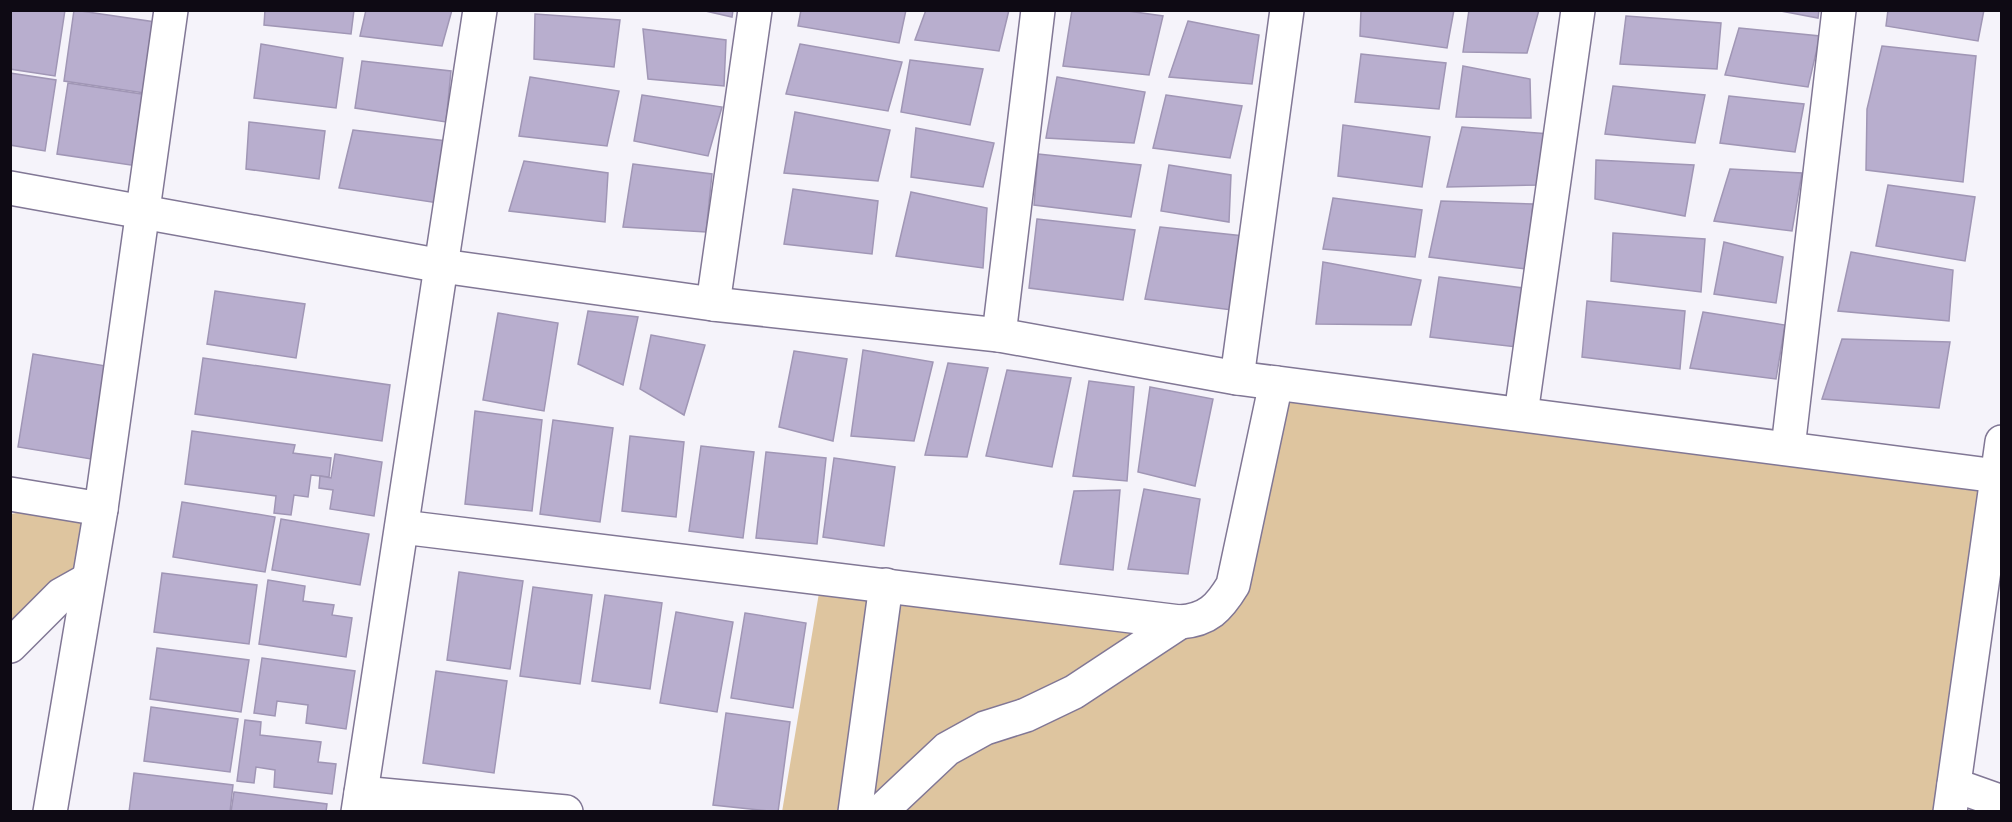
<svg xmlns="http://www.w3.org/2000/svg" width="2012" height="822" viewBox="0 0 2012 822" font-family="'Space Grotesk',sans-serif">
  <rect width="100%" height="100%" fill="#f5f3fa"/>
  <g fill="#dec59f">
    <path d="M1279 386 1997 476 1950 811 782 812 820 587 1212 618Z"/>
    <path d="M47 507 85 524 78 583 11 644V514Z"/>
  </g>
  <g fill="#b8aece" stroke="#a096b5" stroke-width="1.5">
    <path d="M10 10H65L55 76 10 69Z"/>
    <path d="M74 10 162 23 151 94 64 81Z"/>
    <path d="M265 10H354L351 34 264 25Z"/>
    <path d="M366 10H452L442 46 360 36Z"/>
    <path d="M701 10H733L732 17Z"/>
    <path d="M801 10H906L899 43 798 26Z"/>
    <path d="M926 10H1009L999 51 915 40Z"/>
    <path d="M1072 10H1121L1163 16 1149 75 1063 66Z"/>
    <path d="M1361 10H1454L1447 48 1360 36Z"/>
    <path d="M1469 10H1539L1527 53 1463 52Z"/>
    <path d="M1775 10H1819L1818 18Z"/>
    <path d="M1888 10H1984L1978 41 1886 26Z"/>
    <path d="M535 14 620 20 614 67 534 59Z"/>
    <path d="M1626 16 1721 23 1717 69 1620 64Z"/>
    <path d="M1188 21 1259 35 1252 84 1169 77Z"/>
    <path d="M1739 28 1820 36 1808 87 1725 75Z"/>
    <path d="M643 29 726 40 724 86 648 79Z"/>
    <path d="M261 44 343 58 336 108 254 98Z"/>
    <path d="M800 44 902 62 888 111 786 94Z"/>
    <path d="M1882 46 1976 56 1963 182 1866 170 1867 109Z"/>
    <path d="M1361 54 1446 63 1439 109 1355 102Z"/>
    <path d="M910 60 983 69 970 125 901 112Z"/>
    <path d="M362 61 451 71 446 122 355 108Z"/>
    <path d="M1463 66 1530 79 1531 118 1456 117Z"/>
    <path d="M10 73 56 80 45 151 10 145Z"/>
    <path d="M530 77 619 91 607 146 519 136Z"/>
    <path d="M1057 77 1145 92 1134 143 1046 138Z"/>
    <path d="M68 83 155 96 144 167 57 154Z"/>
    <path d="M1613 86 1705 95 1695 143 1605 134Z"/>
    <path d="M642 95 722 107 708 156 634 141Z"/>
    <path d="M1166 95 1242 106 1230 158 1153 148Z"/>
    <path d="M1729 96 1804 104 1795 152 1720 143Z"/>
    <path d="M795 112 890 130 878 181 784 173Z"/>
    <path d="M249 122 325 131 319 179 246 169Z"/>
    <path d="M1343 125 1430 137 1422 187 1338 176Z"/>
    <path d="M1462 127 1550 134 1541 185 1447 187Z"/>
    <path d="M916 128 994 143 983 187 911 177Z"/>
    <path d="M353 130 447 141 438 203 339 188Z"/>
    <path d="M1038 154 1141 165 1131 217 1034 205Z"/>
    <path d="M1596 160 1694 165 1685 216 1595 199Z"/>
    <path d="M524 161 608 173 605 222 509 211Z"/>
    <path d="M633 164 712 174 706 232 623 227Z"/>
    <path d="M1169 165 1231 175 1229 222 1161 211Z"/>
    <path d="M1730 169 1802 173 1792 231 1714 221Z"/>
    <path d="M1888 185 1975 197 1965 261 1876 246Z"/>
    <path d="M793 189 878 201 872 254 784 244Z"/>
    <path d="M911 192 987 208 983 268 896 256Z"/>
    <path d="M1333 198 1422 210 1415 257 1323 249Z"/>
    <path d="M1441 201 1533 204 1526 269 1429 257Z"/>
    <path d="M1037 219 1135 230 1123 300 1029 288Z"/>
    <path d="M1160 227 1244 236 1232 310 1145 299Z"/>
    <path d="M1613 233 1705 239 1701 292 1611 281Z"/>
    <path d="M1724 242 1783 257 1776 303 1714 294Z"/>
    <path d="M1851 252 1953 270 1949 321 1838 311Z"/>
    <path d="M1323 262 1421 280 1411 325 1316 324Z"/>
    <path d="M1439 277 1523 288 1517 347 1430 337Z"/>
    <path d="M215 291 305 304 296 358 207 344Z"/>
    <path d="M1587 301 1685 311 1680 369 1582 357Z"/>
    <path d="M588 311 638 317 623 385 578 364Z"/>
    <path d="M1703 312 1785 325 1776 379 1690 368Z"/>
    <path d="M498 313 558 323 544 411 483 400Z"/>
    <path d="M651 335 705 345 684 415 640 389Z"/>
    <path d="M1842 339 1950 342 1939 408 1822 399Z"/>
    <path d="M863 350 933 362 914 441 851 436Z"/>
    <path d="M794 351 847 359 833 441 779 427Z"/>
    <path d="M33 354 106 366 91 459 18 447Z"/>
    <path d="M203 358 390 385 382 441 195 414Z"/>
    <path d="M948 363 988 368 967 457 925 455Z"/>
    <path d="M1007 370 1071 378 1052 467 986 456Z"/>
    <path d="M1089 381 1134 387 1127 481 1073 476Z"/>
    <path d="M1150 387 1213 399 1195 486 1138 472Z"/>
    <path d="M475 411 542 420 532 511 465 504Z"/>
    <path d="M553 420 613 428 600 522 540 514Z"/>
    <path d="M192 431 295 445 293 453 331 458 329 477 311 475 308 497 294 495 291 515 274 513 276 496 185 484Z"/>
    <path d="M630 436 684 442 676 517 622 511Z"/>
    <path d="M701 446 754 452 743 538 689 531Z"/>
    <path d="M766 452 826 458 817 544 756 538Z"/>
    <path d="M335 454 382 462 374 516 330 509 333 490 319 488 320 476 331 478Z"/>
    <path d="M834 458 895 467 884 546 823 537Z"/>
    <path d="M1144 489 1200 499 1188 574 1128 569Z"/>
    <path d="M1120 490 1113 570 1060 564 1074 491Z"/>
    <path d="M182 502 275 517 265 572 173 557Z"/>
    <path d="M281 519 369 534 360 585 272 570Z"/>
    <path d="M459 572 523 581 510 669 447 660Z"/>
    <path d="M162 573 257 585 249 644 154 632Z"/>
    <path d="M268 580 305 586 303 601 334 605 332 615 352 618 346 657 259 644Z"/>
    <path d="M533 587 592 595 580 684 520 676Z"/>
    <path d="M605 595 662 603 650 689 592 681Z"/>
    <path d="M676 612 733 622 717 712 660 703Z"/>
    <path d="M745 613 806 623 793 708 731 698Z"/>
    <path d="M157 648 249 660 241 712 150 699Z"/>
    <path d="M262 658 355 671 346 729 306 723 308 705 277 701 275 716 254 713Z"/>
    <path d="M436 671 507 681 494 773 423 763Z"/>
    <path d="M151 707 238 719 230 772 144 761Z"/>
    <path d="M726 713 790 722 778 812 713 805Z"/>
    <path d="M245 720 261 722 260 735 321 742 318 762 336 764 332 794 274 787 275 770 256 767 254 783 237 781Z"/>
    <path d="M134 773 233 785 230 812H129Z"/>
    <path d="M234 792 327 804 326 812H231Z"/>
  </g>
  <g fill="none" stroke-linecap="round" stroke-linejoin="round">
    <g stroke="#817795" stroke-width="36">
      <g id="minor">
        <path d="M10 188 442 266 713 304 999 335 1237 378 1997 476"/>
        <path d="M713 304 755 10"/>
        <path d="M999 335 1038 10"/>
        <path d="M1237 378 1287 10"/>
        <path d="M1521 414 1578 10"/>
        <path d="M1788 448 1839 10"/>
        <path d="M10 494 101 509"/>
        <path d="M402 527 1180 622C1208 620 1219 608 1233 585L1276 383"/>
        <path d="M10 646 61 595 86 581"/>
        <path d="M1954 785 2002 802"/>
        <path d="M361 793 566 812"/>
        <path d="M50 812 101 509 171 10"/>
        <path d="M358 812 480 10"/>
        <path d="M855 812 886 585"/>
        <path d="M880 812 947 749 985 728 1026 715 1074 692 1180 622"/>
      </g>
    </g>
    <g stroke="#817795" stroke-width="36">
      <path id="tertiary" d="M1950 812 2002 442"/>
    </g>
    <use href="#minor" stroke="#fff" stroke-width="33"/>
    <use href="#tertiary" stroke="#fff" stroke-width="33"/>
  </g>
  <rect width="2012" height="822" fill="none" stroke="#0e0a14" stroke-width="24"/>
</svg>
